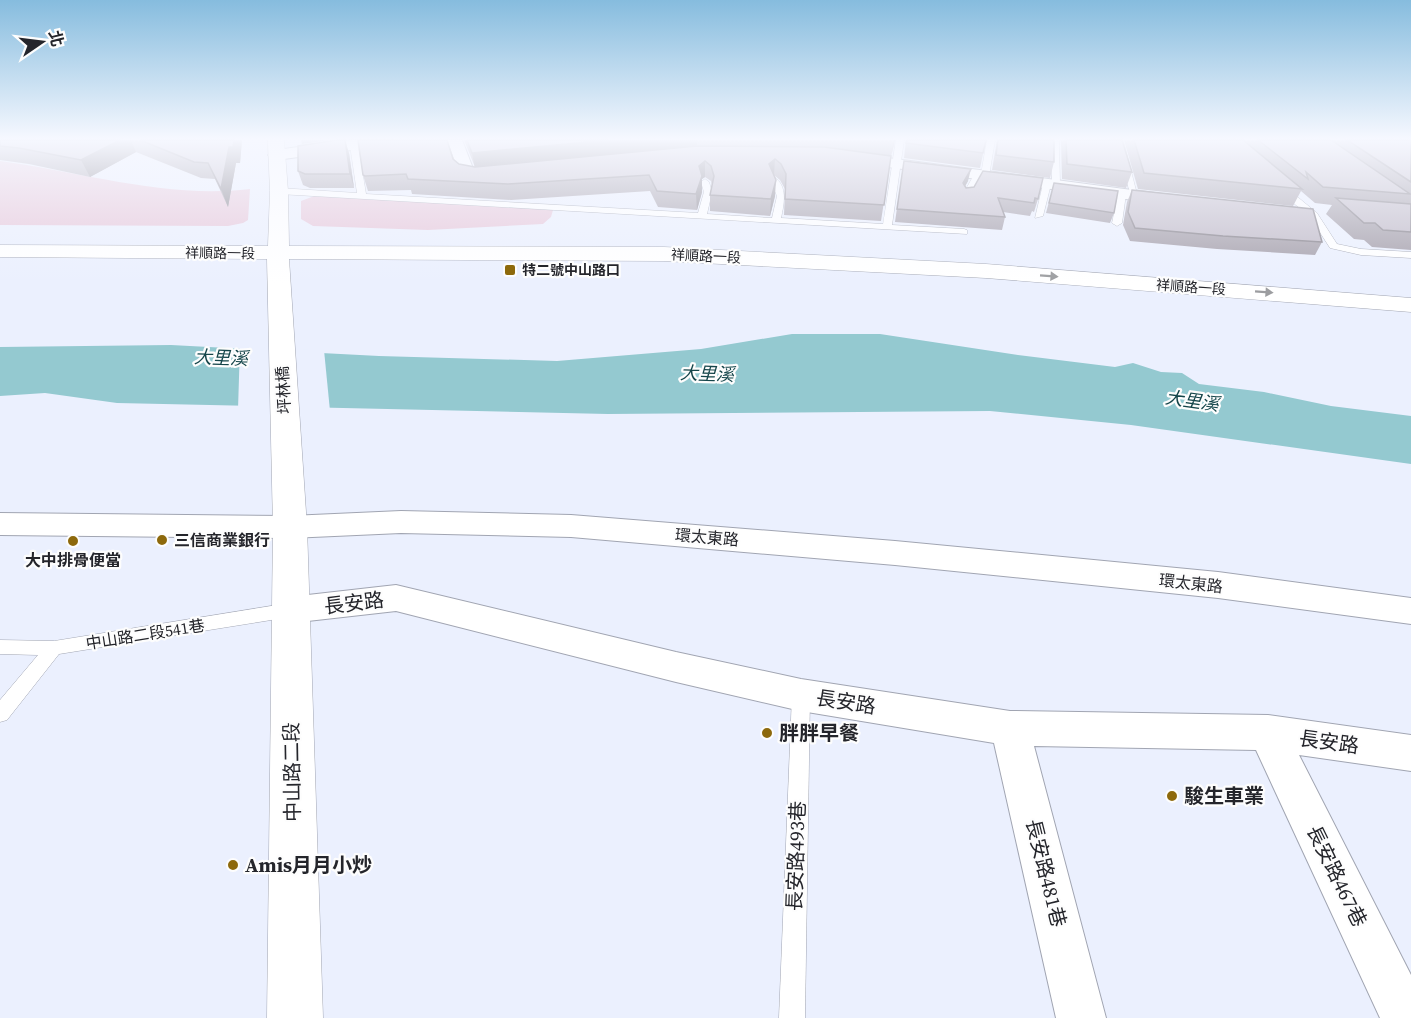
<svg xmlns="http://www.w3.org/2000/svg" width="1411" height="1018" viewBox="0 0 1411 1018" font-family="'Source Serif 4','Noto Sans TC',serif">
  <rect width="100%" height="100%" fill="#ebf0fe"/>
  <g fill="#e7c8da">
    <path d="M0 161C83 172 166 199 250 189L248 220 243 223 228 226 0 225Z"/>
    <path d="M317 195 553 210 551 217 543 224 428 230 313 226 301 219V201Z"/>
  </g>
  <path fill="#94c9d0" d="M792 334H880L1018 355 1115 367 1133 363 1161 372 1182 373 1199 384 1264 392 1331 406 1411 416V464L1131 425 990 411 608 414 117 403 45 393 0 396V347L171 345 379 356 557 361 701 349Z"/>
  <path fill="#ebf0fe" d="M240 346 324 350 330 411 238 409Z"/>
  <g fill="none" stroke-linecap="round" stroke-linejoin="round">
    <g stroke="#a1a5b2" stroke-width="1">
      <g id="lane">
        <path d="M896 140H904L892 225 964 229 967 230V234L279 194 275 191 279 188 357 193 350 145 354 143 358 145 366 194 698 213 704 192 701 182 705 179 709 182 712 192 707 214 772 218 777 196 770 180 774 177C788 186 784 204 781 218L883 224Z"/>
        <path d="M987 140H995L989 176 985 178 981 177 969 198H963L962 196 975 173 981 174Z"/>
        <path d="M1051 140H1059L1060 185 1056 188 1052 185Z"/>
        <path d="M1115 140H1123L1138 198 1131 196Z"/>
        <path d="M1047 181 1051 184 1043 216 1035 218 1043 184Z"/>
        <path d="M1277 185H1283L1317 213 1337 244 1361 249 1411 252V258L1361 255 1330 248 1310 217 1277 189Z"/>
        <path d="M1122 191 1126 194 1122 223 1117 226 1112 223 1118 194Z"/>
        <path d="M290 603 296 605 299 610 296 615 290 617 59 654 7 720 0 722V700L38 655 0 654V640L54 641Z"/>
        <path d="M801 687 808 689 810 695 805 1018H779L792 695 794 689Z"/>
      </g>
    </g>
    <g stroke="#a1a5b2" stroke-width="2">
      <g id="street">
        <path d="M351 140H396L389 145 276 160 268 155 276 150Z"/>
        <path d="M447 140H462L474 171H497L505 176 497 181 462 180Z"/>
        <path d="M849 153 1170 195 1176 196 1179 200 1176 204 1170 205 843 161 841 158 843 155Z"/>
        <path d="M401 511 571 515 895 541 1218 572 1411 598V624L1218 598 895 565 571 537 401 533 290 538 0 535V513L290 516Z"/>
        <path d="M396 585 676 652 801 679 1010 711 1268 715 1411 735V771L1299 755 1411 975V1018H1380L1256 750 1034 746 1106 1018H1056L994 743 801 711 676 682 396 611 290 623 278 619 273 610 278 601 290 597Z"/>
      </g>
    </g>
    <g stroke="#a1a5b2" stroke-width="1">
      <path id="secondary" d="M268 140H284L288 191 289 246 664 247 986 264 1411 298V312L986 278 664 261 289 259 307 527 323 1018H267L273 527 267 259 0 257V245L268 246 270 191Z"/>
    </g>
    <use href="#lane" fill="#fff" fill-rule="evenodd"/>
    <use href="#street" fill="#fff" fill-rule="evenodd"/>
    <use href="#secondary" fill="#fff" fill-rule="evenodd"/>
  </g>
  <g fill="#a7a2ad">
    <path d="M0 140H242L240 163H236L228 207 215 179 201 178 136 152 90 177 29 164 0 160Z"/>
    <path d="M464 140H895L891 156 881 221 784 215 785 189 780 180 774 175 775 196 770 216 710 211V195L712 185 711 181 705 177 702 179V192L697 210 658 207 650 191 511 200 412 194 411 190 368 191 363 175 453 159 459 164 475 167Z"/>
    <path d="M906 140H986L980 168 904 158Z"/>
    <path d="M997 140H1054V162L1050 178 992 170Z"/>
    <path d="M1061 140H1122L1132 172 1126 188 1062 179Z"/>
    <path d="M1124 140H1411V250L1372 247 1364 240 1354 239 1326 214 1332 205 1315 203 1301 191 1293 206 1138 189Z"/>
    <path d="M349 153 354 188H310L303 185 298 171Z"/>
    <path d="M902 173 968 181 965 186 966 188 1038 199 1034 212 1032 211 1030 216 1003 212 1005 217 1002 230 895 222Z"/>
    <path d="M1054 183 1114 213 1110 223 1046 213Z"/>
    <path d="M1132 190 1322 242 1315 255 1217 249 1130 241 1123 225 1127 202Z"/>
  </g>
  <g fill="#88848d">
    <path d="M120 140H131L136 152 90 177 81 160Z"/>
    <path d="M234 140H242L240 163H236L228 207 221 189 229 147Z"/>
    <path d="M301 140H330L302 144Z"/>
    <path d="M345 140 349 153 354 188 350 174Z"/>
    <path d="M608 140H697V147L475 169 472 153Z"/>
    <path d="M894 140H895L891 157Z"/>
    <path d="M775 159 774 175 768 179 769 164Z"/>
    <path d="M705 161V177L702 179V192L697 210 696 194 699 166Z"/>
    <path d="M971 169 968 181 960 195 963 183Z"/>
    <path d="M776 180 775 196 770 216 771 199Z"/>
  </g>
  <g fill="#c2bcc9" stroke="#88848d" stroke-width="1.5">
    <path d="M0 140H120L81 160 19 148 0 146Z"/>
    <path d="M140 140H234L233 147H229L221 189 208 163 194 162Z"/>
    <path d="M337 140H345L350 174H305L298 171V146Z"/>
    <path d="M358 140H447L453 159 459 164 475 167 697 146 824 147 891 156 884 205 785 199 786 174 781 164 775 159 769 164 776 180 771 199 710 195 714 176 711 166 705 161 699 166 702 176 696 194 657 191 649 175 508 184 408 179 406 174 365 176 363 175Z"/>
    <path d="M467 140H608L472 153Z"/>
    <path d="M907 140H986L983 153 906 143Z"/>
    <path d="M998 140H1054V162L996 155Z"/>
    <path d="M1066 140H1122L1132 172 1067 164Z"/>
    <path d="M1134 140H1243L1302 189 1144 173Z"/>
    <path d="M1258 140H1331L1410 194 1323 187 1306 172 1308 179Z"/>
    <path d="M1347 140H1411V182Z"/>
    <path d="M904 161 971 169 963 183 966 188 974 187 983 171 1043 178 1038 199 1035 198 1034 203 998 198 1005 217 897 209Z"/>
    <path d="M1054 183 1118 191 1114 213 1049 203Z"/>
    <path d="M1132 190 1313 209 1322 242 1223 236 1135 228 1128 212Z"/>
    <path d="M1336 198 1411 204V232L1383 230 1375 223H1364Z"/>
  </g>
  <defs><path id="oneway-solid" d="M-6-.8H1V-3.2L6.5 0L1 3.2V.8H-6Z" transform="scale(1.5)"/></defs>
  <g fill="#9c9da0">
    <use href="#oneway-solid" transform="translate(1049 276) rotate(4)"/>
    <use href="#oneway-solid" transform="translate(1264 292) rotate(4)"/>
  </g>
  <linearGradient id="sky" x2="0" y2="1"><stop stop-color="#86bcde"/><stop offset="0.49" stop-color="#f6f8ff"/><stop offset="1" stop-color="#f6f8ff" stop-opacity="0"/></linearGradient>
  <rect width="1411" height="283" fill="url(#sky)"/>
  <g fill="#8d690c" stroke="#fdfdfd" stroke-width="2">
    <rect x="504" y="264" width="12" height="12" rx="3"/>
    <circle cx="162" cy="540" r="6"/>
    <circle cx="73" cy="541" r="6"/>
    <circle cx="767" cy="733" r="6"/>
    <circle cx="1172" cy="796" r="6"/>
    <circle cx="233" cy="865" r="6"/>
  </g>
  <g text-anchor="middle" stroke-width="4.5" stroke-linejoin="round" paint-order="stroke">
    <g font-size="14" fill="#24252b" stroke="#fdfdfd">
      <text transform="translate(220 253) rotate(1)" y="5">祥順路一段</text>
      <text transform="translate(706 256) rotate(3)" y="5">祥順路一段</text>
      <text transform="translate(1191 287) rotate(4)" y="5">祥順路一段</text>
    </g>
    <g font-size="14" font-weight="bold" fill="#24252b" stroke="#fdfdfd" text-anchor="start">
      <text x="522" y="275">特二號中山路口</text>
    </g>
    <g font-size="16" fill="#24252b" stroke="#fdfdfd">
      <text transform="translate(283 390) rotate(-93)" y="6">坪林橋</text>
      <text transform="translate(707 537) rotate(5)" y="6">環太東路</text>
      <text transform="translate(1191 583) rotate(6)" y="6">環太東路</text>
      <text transform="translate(145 634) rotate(-9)" y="6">中山路二段541巷</text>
    </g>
    <g font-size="16" font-weight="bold" fill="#24252b" stroke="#fdfdfd" text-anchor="start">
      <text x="174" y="546">三信商業銀行</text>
      <text x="73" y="566" text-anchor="middle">大中排骨便當</text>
    </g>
    <g font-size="18" font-style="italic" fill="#14454a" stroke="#fdfdfd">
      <text transform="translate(221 358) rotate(2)" y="6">大里溪</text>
      <text transform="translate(707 374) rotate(2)" y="6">大里溪</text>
      <text transform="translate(1192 401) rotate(8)" y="6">大里溪</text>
    </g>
    <g font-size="20" fill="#24252b" stroke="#fdfdfd">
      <text transform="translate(354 603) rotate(-7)" y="7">長安路</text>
      <text transform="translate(846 702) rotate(9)" y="7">長安路</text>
      <text transform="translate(1329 742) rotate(8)" y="7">長安路</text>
      <text transform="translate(292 772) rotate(-91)" y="7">中山路二段</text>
      <text transform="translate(796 856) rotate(-88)" y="7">長安路493巷</text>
      <text transform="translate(1046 873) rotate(76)" y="7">長安路481巷</text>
      <text transform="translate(1337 876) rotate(64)" y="7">長安路467巷</text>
    </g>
    <g font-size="20" font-weight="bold" fill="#24252b" stroke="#fdfdfd" text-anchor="start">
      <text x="779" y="740">胖胖早餐</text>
      <text x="1184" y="803">駿生車業</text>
      <text x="245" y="872">Amis月月小炒</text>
    </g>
  </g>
  <g transform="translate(42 42) rotate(76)" stroke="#fdfdfd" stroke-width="4.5" paint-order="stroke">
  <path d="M0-4.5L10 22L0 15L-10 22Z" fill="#24252b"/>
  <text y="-9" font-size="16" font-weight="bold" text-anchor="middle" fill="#24252b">北</text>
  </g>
</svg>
